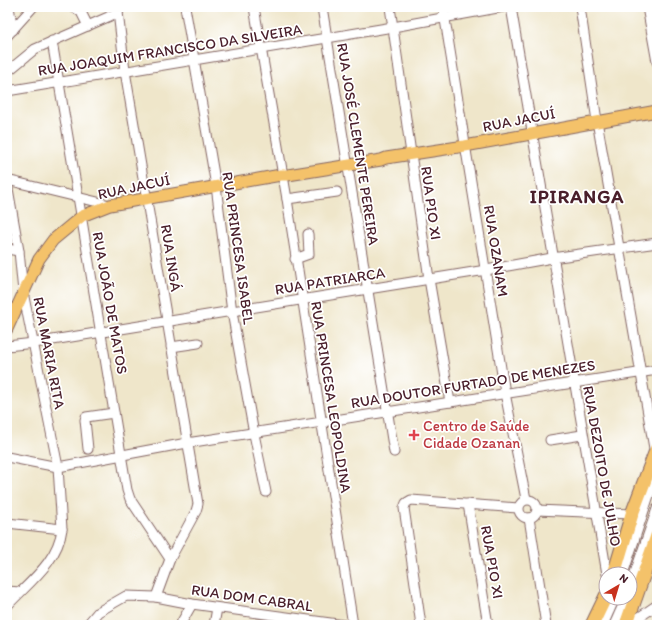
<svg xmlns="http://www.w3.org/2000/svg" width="664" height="632" viewBox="0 0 664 632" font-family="Itim,sans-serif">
  <rect width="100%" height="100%" fill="#fff"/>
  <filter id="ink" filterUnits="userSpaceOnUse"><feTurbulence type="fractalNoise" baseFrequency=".025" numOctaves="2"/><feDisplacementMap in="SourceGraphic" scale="8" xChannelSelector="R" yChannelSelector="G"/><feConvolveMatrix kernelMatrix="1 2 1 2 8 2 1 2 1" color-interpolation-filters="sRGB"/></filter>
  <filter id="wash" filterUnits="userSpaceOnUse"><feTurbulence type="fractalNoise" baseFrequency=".012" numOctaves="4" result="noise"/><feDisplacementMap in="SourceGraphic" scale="16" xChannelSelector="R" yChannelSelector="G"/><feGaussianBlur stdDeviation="0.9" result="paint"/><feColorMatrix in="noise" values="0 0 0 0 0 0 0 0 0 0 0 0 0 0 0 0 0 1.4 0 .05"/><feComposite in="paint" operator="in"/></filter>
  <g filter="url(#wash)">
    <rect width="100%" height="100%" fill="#efe6ca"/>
  </g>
  <g filter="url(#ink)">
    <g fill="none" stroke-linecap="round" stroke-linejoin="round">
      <g stroke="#846563" stroke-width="11">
        <g id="minor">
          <path d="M9 7 13 30"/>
          <path d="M73 7 81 12 88 26"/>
          <path d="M185 7 216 186 232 312 254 434 266 492"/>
          <path d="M254 7 287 199 353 625"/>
          <path d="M322 7 394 452"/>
          <path d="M390 7 429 279 450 402"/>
          <path d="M443 7 505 393 526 499"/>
          <path d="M511 7 607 574"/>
          <path d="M580 7 597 121 655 454"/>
          <path d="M647 7 657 62"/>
          <path d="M118 12 125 71 198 504 196 511 170 559 156 597"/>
          <path d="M7 36 33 7"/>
          <path d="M52 41 127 490 130 499 170 559"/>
          <path d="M7 72 35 49 108 17 118 12 121 7"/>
          <path d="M7 91 393 27 503 7"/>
          <path d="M7 180 110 205"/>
          <path d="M7 183 19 251 23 292 58 467 62 529C58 562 28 583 7 606"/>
          <path d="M287 199 337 192"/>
          <path d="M7 249 19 251"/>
          <path d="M295 259 309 254 308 234"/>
          <path d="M7 346 34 343 486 270 552 258 657 243"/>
          <path d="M171 347 198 343"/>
          <path d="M550 440 582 435"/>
          <path d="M88 449 85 420 86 417 114 413"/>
          <path d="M7 457 58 467 187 443 657 370"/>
          <circle cx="528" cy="509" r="9"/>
          <path d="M468 504 488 625"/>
          <path d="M537 510 632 514"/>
          <path d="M529 518 546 625"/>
          <path d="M7 523 62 529"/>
          <path d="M623 574 657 471"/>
          <path d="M630 587 657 509"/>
          <path d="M7 591 20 592"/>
          <path d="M87 625 98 612 126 596 156 597 192 604 345 625"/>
          <path d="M180 625 192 604"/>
          <path d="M214 625 217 608"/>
          <path d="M421 625 404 508 406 503 411 500 518 508"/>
          <path d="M603 625 615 598"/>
          <path d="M614 625 626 598"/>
          <path d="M628 625 657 605"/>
        </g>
      </g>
      <g stroke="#846563" stroke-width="13">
        <path id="major" d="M7 329 39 259 53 240 82 216 110 205 281 175H288L381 160 386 158 465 146 657 111"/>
      </g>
      <g stroke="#846563" stroke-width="15">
        <g id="highway">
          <path d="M614 574 632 514 657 448"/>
          <path d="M592 625 606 596"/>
          <path d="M626 625 657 536"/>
        </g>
      </g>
      <use href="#minor" stroke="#fff" stroke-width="9"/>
      <use href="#major" stroke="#f4c26a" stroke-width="11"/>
      <use href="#highway" stroke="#f4c26a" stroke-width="13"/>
    </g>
  </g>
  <path fill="#e0444e" stroke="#fff" stroke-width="1.5" d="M412 429h4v4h4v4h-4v4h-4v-4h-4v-4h4z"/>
  <g text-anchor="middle" stroke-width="3.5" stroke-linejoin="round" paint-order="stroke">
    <g font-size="15" fill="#4a1f2b" stroke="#fff">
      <text transform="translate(170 50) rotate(-9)" y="5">RUA JOAQUIM FRANCISCO DA SILVEIRA</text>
      <text transform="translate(519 120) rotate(-11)" y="5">RUA JACUÍ</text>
      <text transform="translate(358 144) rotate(81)" y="5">RUA JOSÉ CLEMENTE PEREIRA</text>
      <text transform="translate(134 187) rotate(-12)" y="5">RUA JACUÍ</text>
      <text transform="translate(431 203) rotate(82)" y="5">RUA PIO XI</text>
      <text transform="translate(238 248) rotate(82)" y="5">RUA PRINCESA ISABEL</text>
      <text transform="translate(496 251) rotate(81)" y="5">RUA OZANAM</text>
      <text transform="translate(171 258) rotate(81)" y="5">RUA INGÁ</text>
      <text transform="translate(330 281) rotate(-9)" y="5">RUA PATRIARCA</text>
      <text transform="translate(110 303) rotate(80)" y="5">RUA JOÃO DE MATOS</text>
      <text transform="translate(49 353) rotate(79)" y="5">RUA MARIA RITA</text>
      <text transform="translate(473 384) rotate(-9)" y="5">RUA DOUTOR FURTADO DE MENEZES</text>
      <text transform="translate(331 397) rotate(81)" y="5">RUA PRINCESA LEOPOLDINA</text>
      <text transform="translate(602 466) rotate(80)" y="5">RUA DEZOITO DE JULHO</text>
      <text transform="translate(492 562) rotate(80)" y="5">RUA PIO XI</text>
      <text transform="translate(252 598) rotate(8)" y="5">RUA DOM CABRAL</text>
    </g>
    <g font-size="15" fill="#be3a42" stroke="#fff" text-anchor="start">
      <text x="423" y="431">Centro de Saúde<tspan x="423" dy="17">Cidade Ozanan</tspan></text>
    </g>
    <g font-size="19" font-weight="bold" letter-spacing="1" fill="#4a1f2b" stroke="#fff">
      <text x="577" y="203">IPIRANGA</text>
    </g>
  </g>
  <rect width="664" height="632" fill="none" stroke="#fff" stroke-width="24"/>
  <g transform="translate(618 586) rotate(38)"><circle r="19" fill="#ffffff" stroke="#b7a5aa"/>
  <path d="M0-3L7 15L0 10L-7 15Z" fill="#c8321e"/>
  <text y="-6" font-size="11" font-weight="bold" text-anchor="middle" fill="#4a1f2b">N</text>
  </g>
</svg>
